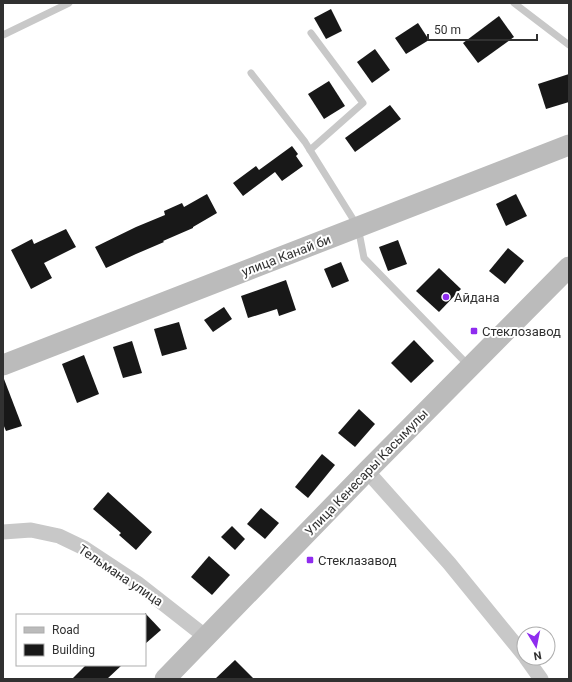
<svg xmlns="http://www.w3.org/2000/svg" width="572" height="682" viewBox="0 0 572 682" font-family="Roboto,sans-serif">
  <rect width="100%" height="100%" fill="#fff"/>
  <g fill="#181818">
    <path d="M331 9 342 31 326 39 314 18Z"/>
    <path d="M499 16 514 37 478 63 463 43Z"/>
    <path d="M418 23 429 40 406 54 395 38Z"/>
    <path d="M375 49 390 70 372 83 357 62Z"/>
    <path d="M569 74V102L546 109 538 84Z"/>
    <path d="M329 81 345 106 324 119 308 94Z"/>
    <path d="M390 105 401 119 355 152 345 138Z"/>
    <path d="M292 146 298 154 296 156 303 166 282 181 275 172 243 196 233 183 256 166 259 170Z"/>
    <path d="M207 194 217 213 193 227V228L163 241 164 242 136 254 106 268 95 247 136 227 165 215 164 211 182 203 184 207Z"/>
    <path d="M516 194 527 216 506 226 496 204Z"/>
    <path d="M66 229 76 247 44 263 52 278 31 289 11 250 32 239 34 244Z"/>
    <path d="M398 240 407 264 388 271 379 247Z"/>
    <path d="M508 248 524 261 505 284 489 271Z"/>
    <path d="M341 262 349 281 332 288 324 269Z"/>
    <path d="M439 268 461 289 439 312 416 291Z"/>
    <path d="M286 280 296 310 279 316 277 309 248 318 241 296Z"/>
    <path d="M224 307 232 319 213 332 204 320Z"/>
    <path d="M179 322 187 349 162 356 154 329Z"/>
    <path d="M414 340 434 361 411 383 391 363Z"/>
    <path d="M132 341 142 373 123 378 113 347Z"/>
    <path d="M84 355 99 394 77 403 62 364Z"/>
    <path d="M4 379 22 426 6 431 3 424Z"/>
    <path d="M359 409 375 424 355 447 338 433Z"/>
    <path d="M322 454 335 465 308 498 295 487Z"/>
    <path d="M108 492 152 532 136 550 119 535 121 533 93 509Z"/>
    <path d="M261 508 279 523 265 539 247 524Z"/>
    <path d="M232 526 245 539 235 550 221 537Z"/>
    <path d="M209 556 230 575 212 595 191 577Z"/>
    <path d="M145 613 161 630 145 644Z"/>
    <path d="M235 660 254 679H215Z"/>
    <path d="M86 665H122L107 679H72Z"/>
  </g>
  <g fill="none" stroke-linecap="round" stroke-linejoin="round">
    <g stroke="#c8c8c8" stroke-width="7">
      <path d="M514 3 569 45"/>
      <path d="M3 35 69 3"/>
      <path d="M251 73 305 142 358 227 364 258 469 366"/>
      <path d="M310 150 363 103 311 33"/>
    </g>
    <g stroke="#c8c8c8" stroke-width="15">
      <path d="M367 471 449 563 524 655"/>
      <path d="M3 532 31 530 59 536 84 548 137 583 206 637"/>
      <path d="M526 658 541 679"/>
    </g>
    <g stroke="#bbb" stroke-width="21">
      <path d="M3 365 569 145"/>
      <path d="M165 679 367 471 569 267"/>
    </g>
  </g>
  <g fill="#8f2cef" stroke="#fff" stroke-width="1.5">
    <circle cx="446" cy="297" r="4"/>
    <rect x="470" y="327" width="8" height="8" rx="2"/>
    <rect x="306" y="556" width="8" height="8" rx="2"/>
  </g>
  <g text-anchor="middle" stroke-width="4" stroke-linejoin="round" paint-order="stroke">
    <g font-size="13" fill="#313131" stroke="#fff">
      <text transform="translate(286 255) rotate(-21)" y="5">улица Канай би</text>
      <text transform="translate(366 472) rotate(-46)" y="5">Улица Кенесары Касымулы</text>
      <text transform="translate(121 575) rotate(34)" y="5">Тельмана улица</text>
    </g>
    <g font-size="13" fill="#313131" stroke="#fff" text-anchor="start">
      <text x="454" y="302">Айдана</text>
      <text x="482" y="336">Стеклозавод</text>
      <text x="318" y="565">Стеклазавод</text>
    </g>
  </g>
  <rect width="572" height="682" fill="none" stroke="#313131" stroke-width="8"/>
  <rect x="16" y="614" width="130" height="52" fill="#ffffff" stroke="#adadad"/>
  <rect x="24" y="627" width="20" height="6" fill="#bbbbbb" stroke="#adadad"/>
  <text x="52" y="634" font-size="12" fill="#313131">Road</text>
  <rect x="24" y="644" width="20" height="12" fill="#181818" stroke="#adadad"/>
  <text x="52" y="654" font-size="12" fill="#313131">Building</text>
  <g transform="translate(536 646) rotate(170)"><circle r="19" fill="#ffffff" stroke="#adadad"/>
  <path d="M0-3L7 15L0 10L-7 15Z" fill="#8f2cef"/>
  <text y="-6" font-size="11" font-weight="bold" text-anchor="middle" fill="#313131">N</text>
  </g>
  <path d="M428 34v6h109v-6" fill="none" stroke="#313131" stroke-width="2"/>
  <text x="434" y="34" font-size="12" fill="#313131" stroke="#ffffff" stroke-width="3" paint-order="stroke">50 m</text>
</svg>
